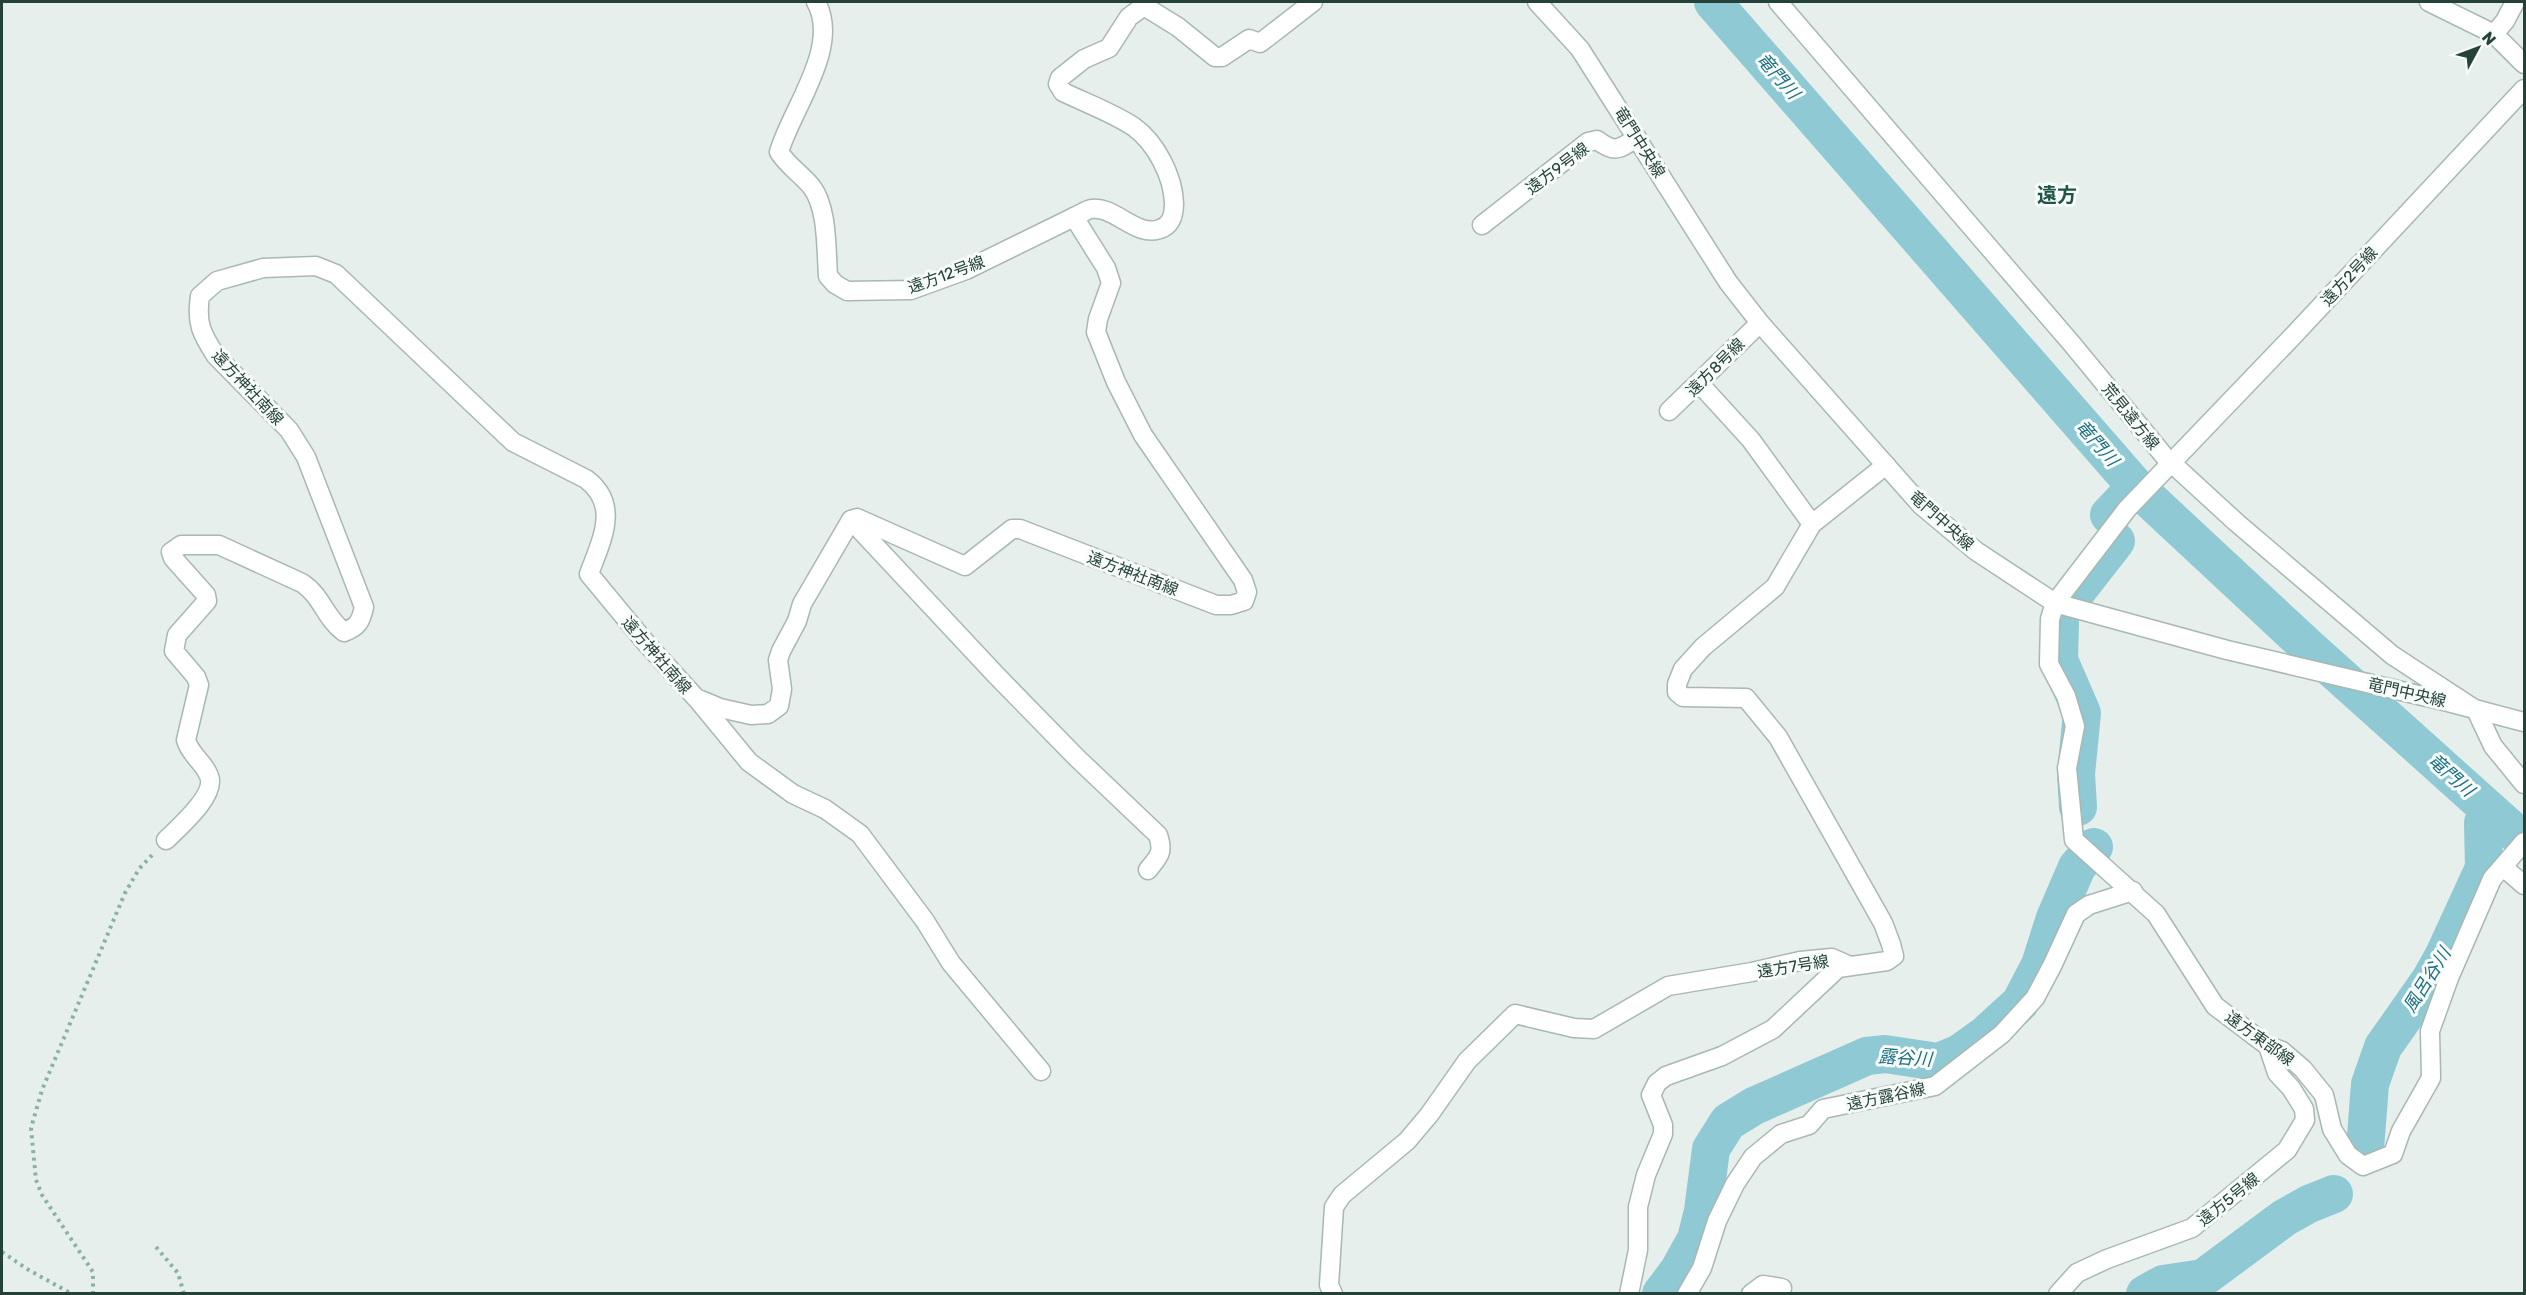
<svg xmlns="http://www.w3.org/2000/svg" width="2526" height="1295" viewBox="0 0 2526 1295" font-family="Rubik,'Noto Sans JP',sans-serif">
  <rect width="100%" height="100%" fill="#e6efeb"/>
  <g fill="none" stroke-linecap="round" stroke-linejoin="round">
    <g stroke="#8ec9d4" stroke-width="38">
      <path d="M1713 2 2136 487 2309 648 2524 841"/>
      <path d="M2109 515 2136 487"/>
      <path d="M2077 591 2116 541"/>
      <path d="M2060 622 2059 660 2082 713 2076 774 2078 807"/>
      <path d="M2365 1149 2370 1084 2383 1047 2430 980 2444 955 2484 868 2483 823 2491 812"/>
      <path d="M1661 1294 1679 1270 1696 1239 1703 1211 1711 1149 1728 1122 1754 1106 1867 1056 1885 1054 1938 1062 1960 1053 1985 1035 2020 1003 2040 965 2055 918 2077 867 2094 847"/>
      <path d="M2145 1294 2163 1284 2203 1278 2284 1218 2309 1204 2334 1194"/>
    </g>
    <g stroke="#a8b8b2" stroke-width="21">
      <g id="street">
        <path d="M816 2C841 47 792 108 779 152 788 166 801 174 811 186 828 207 826 249 828 276L835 284 847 291 911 290 966 270 1074 217"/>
        <path d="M1537 2 1580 49 1728 282 1760 323 1921 505 1976 551 2055 603 2227 650 2448 702 2524 722"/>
        <path d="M1778 2 2072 344 2165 457 2237 523 2392 655 2476 710 2493 746 2524 784"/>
        <path d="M2429 2 2494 34 2524 64"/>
        <path d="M2494 34 2505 21 2515 2"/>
        <path d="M2524 89 2292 337 2127 509 2055 603 2050 619 2049 664 2066 696 2075 726 2067 768 2074 840 2156 914 2215 1006 2268 1046 2282 1051 2303 1069 2324 1095 2332 1129 2348 1155 2363 1166 2393 1154 2401 1131 2431 1078 2430 1031 2449 978 2492 879 2524 842"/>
        <path d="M1482 225 1588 142 1597 140C1616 154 1618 149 1637 138"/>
        <path d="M1699 383 1751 440 1812 524"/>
        <path d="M1669 411 1760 323"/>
        <path d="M851 520 995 674 1077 758 1158 835C1164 853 1159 856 1148 870"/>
        <path d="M698 700 749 762 793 794 825 809 860 834 925 921 951 963 1041 1071"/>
        <path d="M166 840C178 828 217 795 209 776 204 762 190 755 186 740L199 685 196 677 174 651 177 635 207 601 206 595 173 558 171 552 181 545H219L302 583C322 596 325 618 344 632 358 627 361 621 364 607L306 457 289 430 216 356C201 333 196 323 200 296L217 281 263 268 316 266 336 274 513 442 586 479C621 505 601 541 589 574L646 643 696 698 720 708 751 715 768 714 779 706 782 689 778 660 781 651 797 621 802 604 851 520 857 518 965 566 1012 529H1020L1216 605H1231L1244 601 1247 592 1243 580 1143 435 1116 382 1096 332 1098 319 1111 283 1106 268 1074 217C1079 215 1086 210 1091 209 1114 205 1136 238 1160 229 1172 225 1174 214 1174 203 1173 176 1156 143 1134 127 1113 113 1086 103 1063 92L1058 84 1060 78 1084 59 1109 48 1129 17 1144 6 1178 27 1215 57H1222L1249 39 1260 43 1313 2"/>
        <path d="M2503 867 2524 885"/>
        <path d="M1333 1294 1329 1285 1334 1207 1342 1195 1407 1141 1429 1115 1467 1061 1515 1014 1574 1028 1594 1029 1668 986 1752 972 1800 961 1832 958 1850 966"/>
        <path d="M1629 1294 1638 1250V1207L1646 1175 1663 1134V1125L1651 1095 1657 1083 1666 1076 1722 1056 1773 1029 1838 968 1887 961 1894 956 1891 944 1883 923 1778 737 1746 698 1683 697 1677 692V684L1683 669 1703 647 1775 587 1812 524 1886 465"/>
        <path d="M1687 1294 1702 1268 1717 1221 1735 1184 1753 1157 1781 1134 1809 1125 1823 1109 1935 1086 2002 1034 2035 998 2052 966 2076 914 2089 905 2133 891"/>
        <path d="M1751 1294 1763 1285 1782 1288 1779 1294"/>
        <path d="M2058 1294 2077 1273 2107 1259 2192 1228 2287 1150 2305 1120 2304 1109 2291 1088 2277 1073 2268 1046"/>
      </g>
    </g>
    <g stroke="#86b3a5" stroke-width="4" stroke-dasharray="3 4.5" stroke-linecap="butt">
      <path d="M156 1247 178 1273 184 1294"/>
      <path d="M2 1252 27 1269 72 1294"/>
      <path d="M93 1294V1272L42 1195 36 1180 31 1128 42 1090 125 893 139 869 153 854"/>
    </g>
    <use href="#street" stroke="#fff" stroke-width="18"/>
  </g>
  <g text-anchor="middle" stroke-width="6" stroke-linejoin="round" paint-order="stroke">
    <g font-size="16" fill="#24423a" stroke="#f7fbf9">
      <text transform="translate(1640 142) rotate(58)" y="6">竜門中央線</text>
      <text transform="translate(1557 168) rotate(-37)" y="6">遠方9号線</text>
      <text transform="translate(946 274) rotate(-20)" y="6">遠方12号線</text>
      <text transform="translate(2349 276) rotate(-47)" y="6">遠方2号線</text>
      <text transform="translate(1715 367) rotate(-45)" y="6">遠方8号線</text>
      <text transform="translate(248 387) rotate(47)" y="6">遠方神社南線</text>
      <text transform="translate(2131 416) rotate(51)" y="6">荒見遠方線</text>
      <text transform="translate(1942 520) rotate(42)" y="6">竜門中央線</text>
      <text transform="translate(1133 573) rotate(21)" y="6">遠方神社南線</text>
      <text transform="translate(657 655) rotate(49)" y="6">遠方神社南線</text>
      <text transform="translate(2407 692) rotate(13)" y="6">竜門中央線</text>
      <text transform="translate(1793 966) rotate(-9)" y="6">遠方7号線</text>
      <text transform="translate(2260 1038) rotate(36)" y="6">遠方東部線</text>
      <text transform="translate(1886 1096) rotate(-12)" y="6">遠方露谷線</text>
      <text transform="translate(2228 1199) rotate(-39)" y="6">遠方5号線</text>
    </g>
    <g font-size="18" font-style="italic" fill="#1c6f80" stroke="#f7fbf9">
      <text transform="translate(1778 76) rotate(49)" y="6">竜門川</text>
      <text transform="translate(2097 443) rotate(49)" y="6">竜門川</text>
      <text transform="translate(2451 775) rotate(42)" y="6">竜門川</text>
      <text transform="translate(2427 980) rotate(-58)" y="6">風呂谷川</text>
      <text transform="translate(1905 1058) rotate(4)" y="6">露谷川</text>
    </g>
    <g font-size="20" font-weight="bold" fill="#1f5548" stroke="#f7fbf9">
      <text x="2057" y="202">遠方</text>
    </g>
  </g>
  <rect width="2526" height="1295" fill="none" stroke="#24423a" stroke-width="6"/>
  <g transform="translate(2478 48) rotate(49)" stroke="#f7fbf9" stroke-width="4.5" paint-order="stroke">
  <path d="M0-4.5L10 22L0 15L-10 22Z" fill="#24423a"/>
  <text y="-9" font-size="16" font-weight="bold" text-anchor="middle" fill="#24423a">N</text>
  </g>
</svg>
